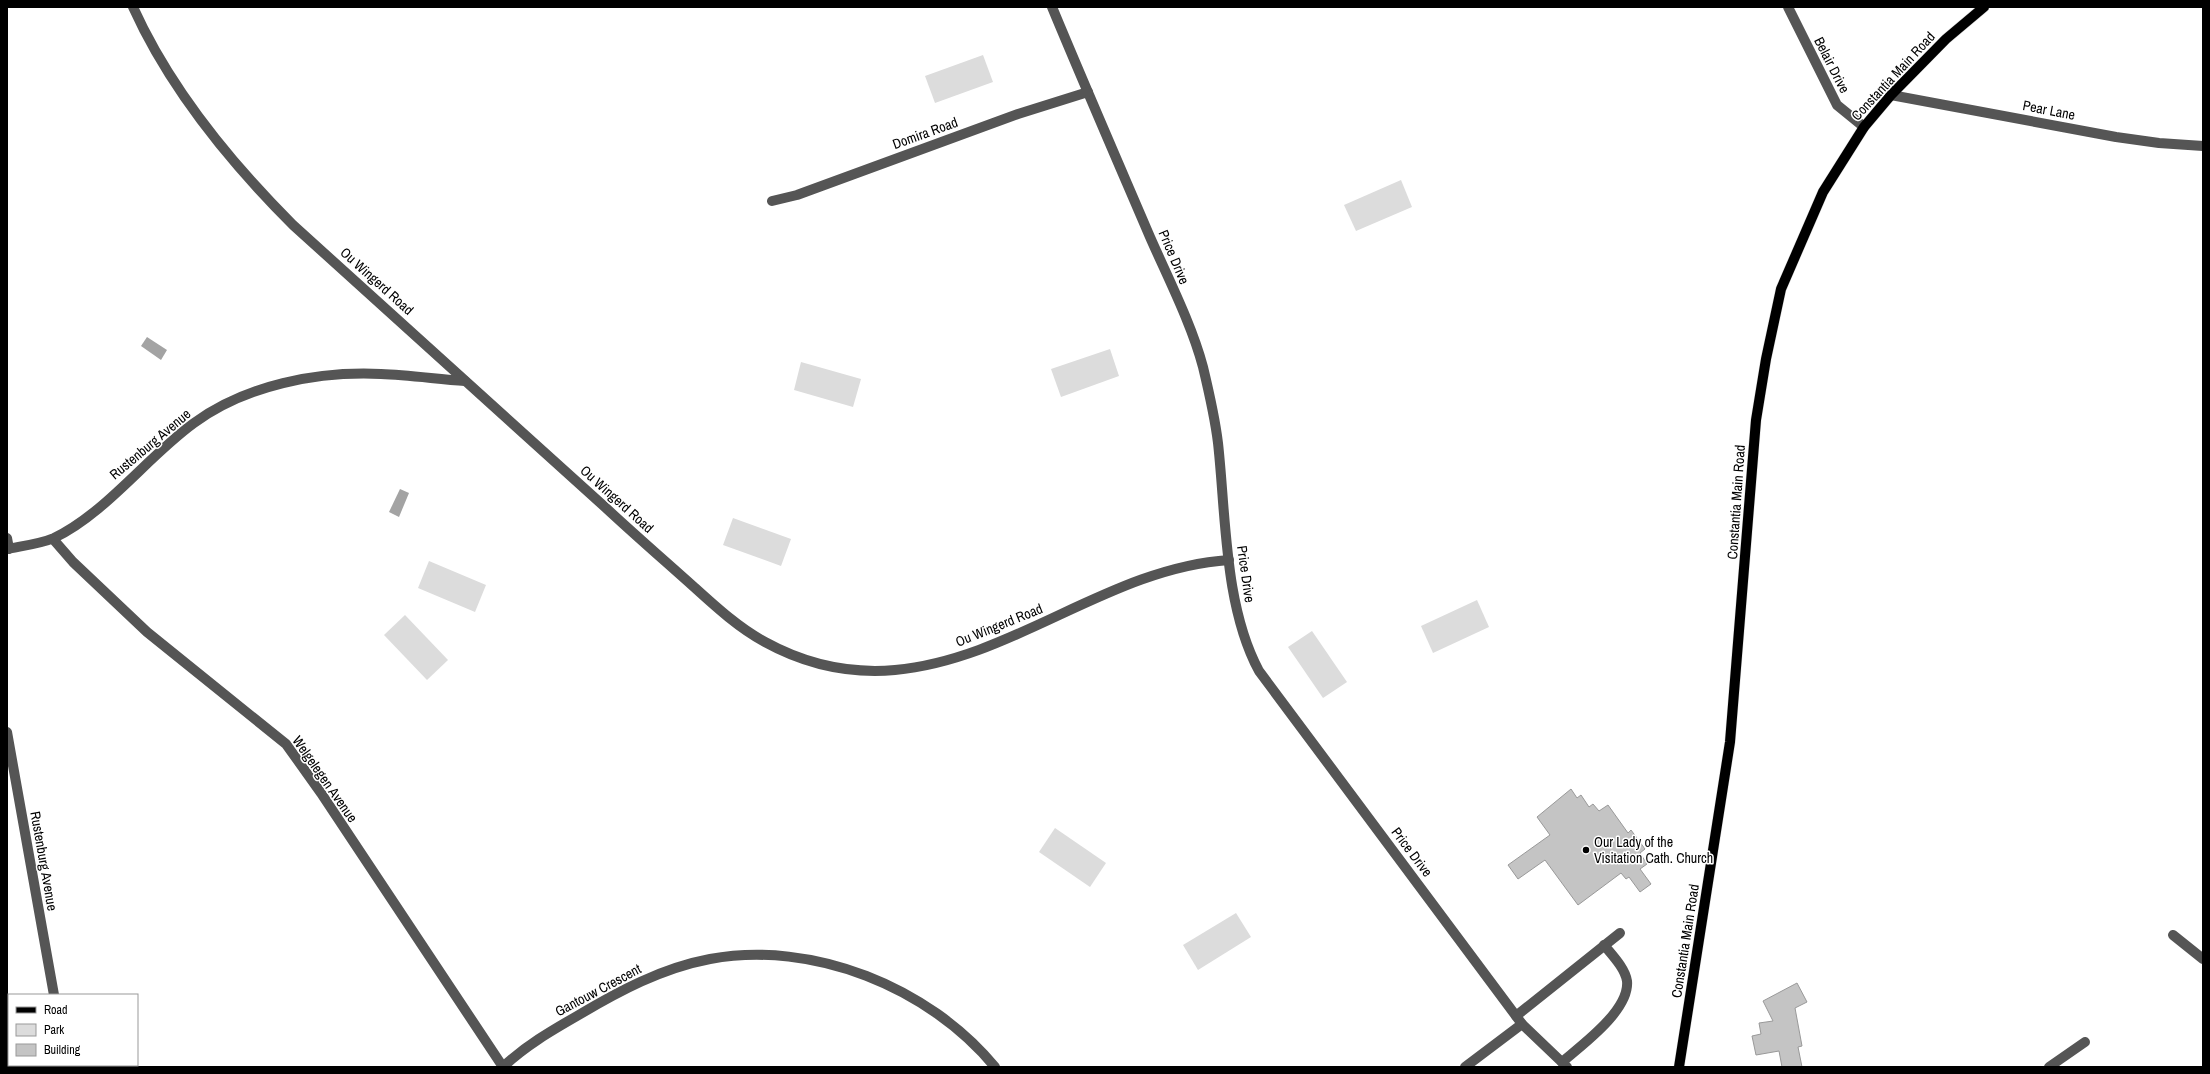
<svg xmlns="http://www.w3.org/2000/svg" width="2210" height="1074" viewBox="0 0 2210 1074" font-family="'Archivo Narrow',sans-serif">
  <rect width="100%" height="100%" fill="#fff"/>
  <g fill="#dcdcdc">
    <path d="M983 55 993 82 935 103 925 76Z"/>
    <path d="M1401 180 1412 207 1356 231 1344 205Z"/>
    <path d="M1110 349 1119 376 1061 397 1051 369Z"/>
    <path d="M801 362 861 379 853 407 794 390Z"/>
    <path d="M733 518 791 539 781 566 723 545Z"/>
    <path d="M429 561 486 585 475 612 418 588Z"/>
    <path d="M1477 600 1489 627 1433 653 1421 626Z"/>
    <path d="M405 615 448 660 427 680 384 635Z"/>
    <path d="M1312 631 1347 682 1323 698 1288 647Z"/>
    <path d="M1055 828 1106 863 1090 887 1039 852Z"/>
    <path d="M1236 913 1251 937 1198 970 1183 945Z"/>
  </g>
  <g fill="#a3a3a3">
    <path d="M147 337 167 350 161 360 141 346Z"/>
    <path d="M400 489 409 493 399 517 389 512Z"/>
  </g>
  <g fill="#c4c4c4" stroke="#999">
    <path d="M1571 789 1577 798 1581 795 1589 807 1593 804 1599 811 1608 805 1628 833 1631 830 1645 849 1640 853 1647 864 1640 869 1651 884 1640 892 1629 877 1626 879 1621 873 1578 905 1545 860 1518 879 1508 865 1550 835 1537 817Z"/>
    <path d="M1797 983 1807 1002 1795 1008 1802 1046 1798 1047 1802 1067H1782L1779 1051 1756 1055 1752 1036 1761 1034 1759 1023 1773 1021 1763 1001Z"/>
  </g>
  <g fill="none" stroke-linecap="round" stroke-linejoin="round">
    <g stroke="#dbdbdb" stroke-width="11">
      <path id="major" d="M1679 1067 1730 742 1756 420 1766 359 1781 289 1823 192 1864 127 1891 95 1946 39 1984 7"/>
    </g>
    <g stroke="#555" stroke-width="10">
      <path d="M133 7C170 89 230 162 293 225 398 319 502 414 606 508 635 535 665 561 694 587 716 607 739 628 765 642 805 664 849 674 895 670 1014 659 1109 568 1229 560"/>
      <path d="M1052 7C1084 84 1117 160 1150 237 1168 278 1192 325 1203 367 1209 392 1215 418 1218 443 1226 515 1224 606 1259 671L1522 1024 1567 1067"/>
      <path d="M1788 7 1837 105 1864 127"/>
      <path d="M1891 95 2116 137 2159 143 2203 146"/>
      <path d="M772 201 797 195 1018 114 1088 92"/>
      <path d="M7 538 9 549"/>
      <path d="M53 539 73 562 147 632 286 744 321 793 503 1067"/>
      <path d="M7 549C22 546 40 544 54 538 106 513 147 457 194 423 246 385 317 371 381 374 408 375 437 379 465 381"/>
      <path d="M7 732 54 995"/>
      <path d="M2173 935 2203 959"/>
      <path d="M7 1010 9 1018"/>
      <path d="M1516 1016 1620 933"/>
      <path d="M1562 1062C1582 1045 1630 1010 1627 981 1625 968 1612 955 1604 945"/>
      <path d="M19 1065V1067"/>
      <path d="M67 1065 68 1067"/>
      <path d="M503 1067C525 1046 551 1031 577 1016 619 991 662 968 710 959 813 940 929 987 995 1067"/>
      <path d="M1465 1067 1522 1024"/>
      <path d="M2049 1067 2085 1042"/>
    </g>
    <use href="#major" stroke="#000" stroke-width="10"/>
  </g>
  <circle fill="#000" stroke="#fff" stroke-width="1.5" cx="1586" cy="850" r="4"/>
  <g text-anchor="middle" stroke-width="3" stroke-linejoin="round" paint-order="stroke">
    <g font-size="14" fill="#000" stroke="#fff">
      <text transform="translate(1832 65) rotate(63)" y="5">Belair Drive</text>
      <text transform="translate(1893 76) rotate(-47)" y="5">Constantia Main Road</text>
      <text transform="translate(2049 110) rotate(11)" y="5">Pear Lane</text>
      <text transform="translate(925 133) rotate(-20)" y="5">Domira Road</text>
      <text transform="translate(1174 257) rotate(67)" y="5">Price Drive</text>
      <text transform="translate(377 281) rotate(42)" y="5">Ou Wingerd Road</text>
      <text transform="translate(150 444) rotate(-40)" y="5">Rustenburg Avenue</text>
      <text transform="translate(617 499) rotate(42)" y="5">Ou Wingerd Road</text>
      <text transform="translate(1736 502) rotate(-86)" y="5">Constantia Main Road</text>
      <text transform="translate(1246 574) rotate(82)" y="5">Price Drive</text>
      <text transform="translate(999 625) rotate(-22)" y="5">Ou Wingerd Road</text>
      <text transform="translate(325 779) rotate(55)" y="5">Welgelegen Avenue</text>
      <text transform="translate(1412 852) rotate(53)" y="5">Price Drive</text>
      <text transform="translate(44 861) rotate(80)" y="5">Rustenburg Avenue</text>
      <text transform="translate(1685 941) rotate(-81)" y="5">Constantia Main Road</text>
      <text transform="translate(598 990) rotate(-28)" y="5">Gantouw Crescent</text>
    </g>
    <g font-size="14" fill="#000" stroke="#fff" text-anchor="start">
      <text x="1594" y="847">Our Lady of the<tspan x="1594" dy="16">Visitation Cath. Church</tspan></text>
    </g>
  </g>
  <rect width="2210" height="1074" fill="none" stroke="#000000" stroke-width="16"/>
  <rect x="8" y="994" width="130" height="72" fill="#ffffff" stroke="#999999"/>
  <rect x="16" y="1007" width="20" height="6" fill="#000000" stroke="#999999"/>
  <text x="44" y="1014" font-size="12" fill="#000000">Road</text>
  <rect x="16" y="1024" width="20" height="12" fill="#dcdcdc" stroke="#999999"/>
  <text x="44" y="1034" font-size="12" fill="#000000">Park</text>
  <rect x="16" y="1044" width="20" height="12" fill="#c4c4c4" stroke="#999999"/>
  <text x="44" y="1054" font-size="12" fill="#000000">Building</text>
</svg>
